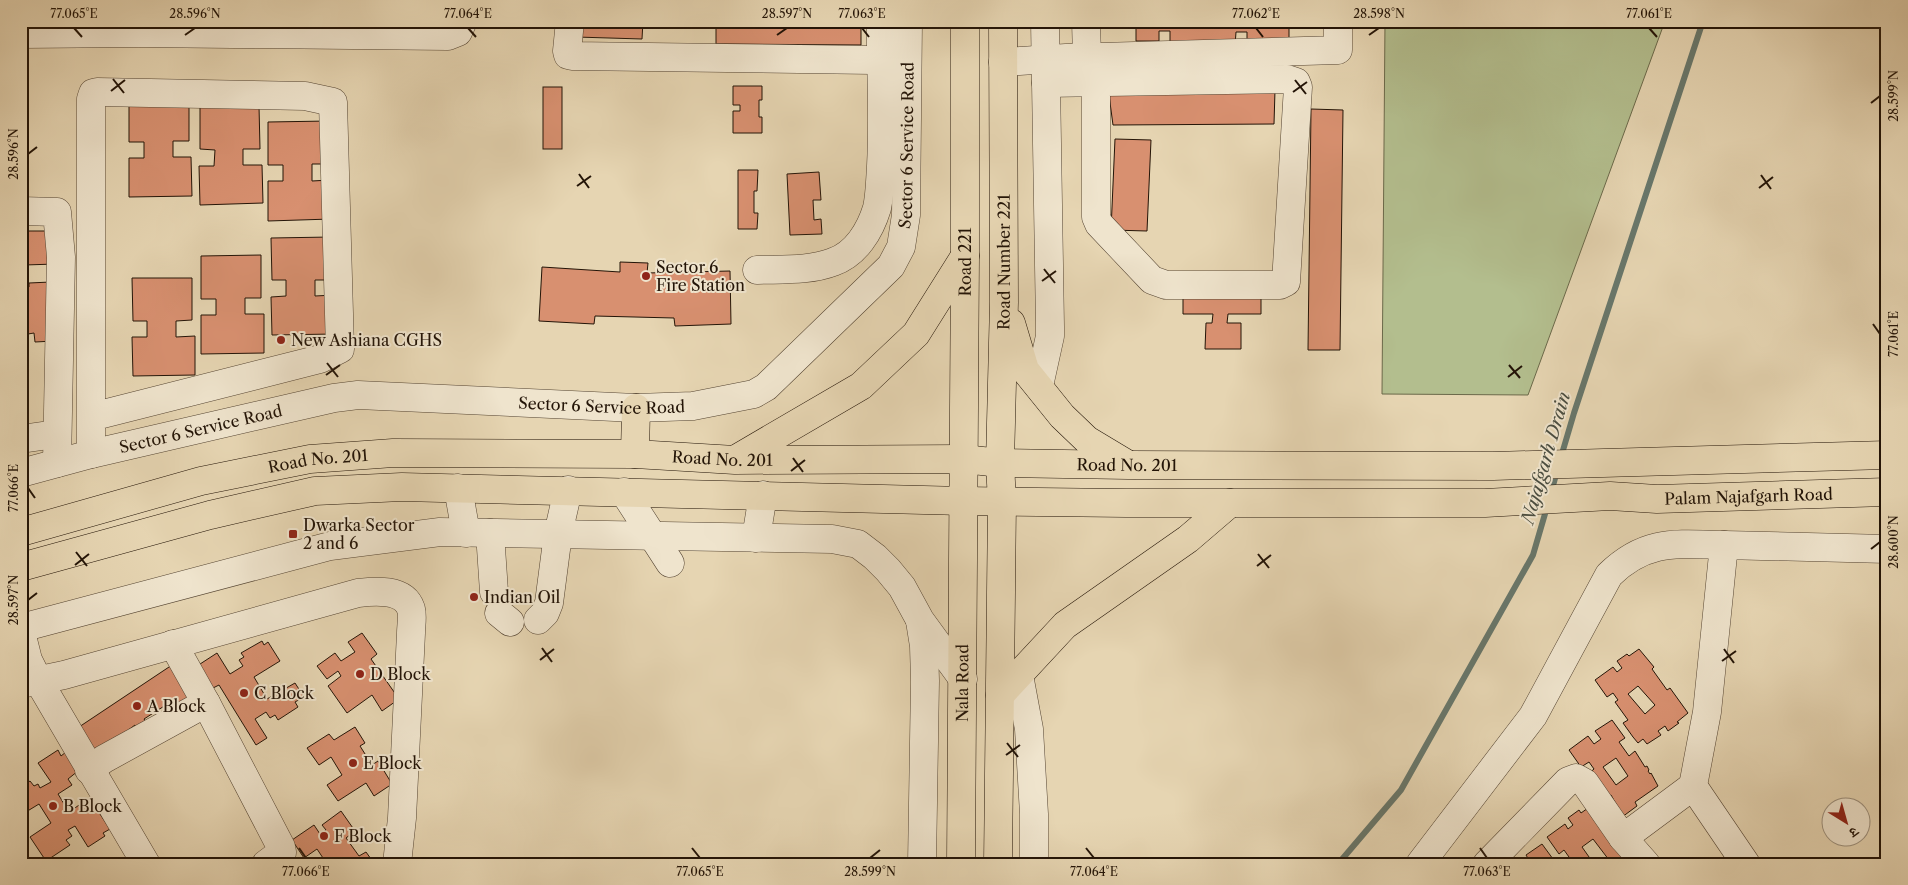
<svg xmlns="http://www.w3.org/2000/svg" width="1908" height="885" viewBox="0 0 1908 885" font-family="'Libre Caslon Text','Noto Serif Devanagari',serif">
  <rect width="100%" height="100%" fill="#e6d5b2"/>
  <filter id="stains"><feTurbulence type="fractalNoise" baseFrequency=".004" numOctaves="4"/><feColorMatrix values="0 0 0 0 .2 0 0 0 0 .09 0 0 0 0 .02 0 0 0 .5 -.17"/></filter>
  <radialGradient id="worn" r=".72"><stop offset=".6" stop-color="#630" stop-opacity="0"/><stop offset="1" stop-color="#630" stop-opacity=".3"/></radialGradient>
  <path fill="#b3be8e" stroke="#6b694a" d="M1385 21H1665L1528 395 1382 394Z"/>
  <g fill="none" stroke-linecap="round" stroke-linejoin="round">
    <g stroke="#68776b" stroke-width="6">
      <path d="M1561 457 1574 413 1703 21"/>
      <path d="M1551 493 1557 471"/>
      <path d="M1338 864 1401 790 1533 555 1547 507"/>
    </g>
  </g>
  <g fill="#d89070" stroke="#231407" fill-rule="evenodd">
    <path d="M577 21H643L642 39 576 37Z"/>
    <path d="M716 21H861V45L716 44Z"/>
    <path d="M1136 21H1276V24H1289V44L1247 39V32H1236L1235 46 1170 45V31H1159V41H1136Z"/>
    <path d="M733 86H762V100H759V117H762V133H733V111H740V105H733Z"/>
    <rect x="543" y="87" width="19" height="62"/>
    <path d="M1275 90 1274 124 1113 125 1109 95Z"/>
    <path d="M129 99H189V141H173V157H191L192 196 129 197V158H144V142H129Z"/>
    <path d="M259 106 260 149H243V165H262L263 203 200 205 199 166H214L215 150 200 149V107Z"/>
    <path d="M1311 109 1343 110 1340 350H1308Z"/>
    <path d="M328 121V164H312V181L330 180 331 219 268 221V181H283V165H268V122Z"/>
    <path d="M1115 139 1151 140 1147 231 1111 230Z"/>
    <path d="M738 170H758L757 191H754V213H758L757 229H738Z"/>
    <path d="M819 172 821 200H813L814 220 821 219 822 234 790 235 787 174Z"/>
    <path d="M21 231H55L56 264 24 265V288L29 287V283L51 282 54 341 35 342 34 333 28 334V328H21Z"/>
    <path d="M331 237V280H315V296L334 295V334L272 335 271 297 286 296V280H272L271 238Z"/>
    <path d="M261 255V298H245V314H264V353L201 354V315H216V299H201V256Z"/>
    <path d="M620 262 648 263 647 273 730 271 731 324 675 326 674 318 595 316 594 324 539 321 542 267 620 272Z"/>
    <path d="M132 278H192V320L176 321V337L195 336V375L133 376 132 337H147V321H133Z"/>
    <path d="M1261 291V314H1228L1227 323H1241V349H1205L1206 323H1212L1213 314H1183V292Z"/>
    <path d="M362 633 377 654 371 659 399 699 382 711 372 695 347 713 328 686 341 676 338 671 327 679 317 666 335 653 341 661 355 652 348 642Z"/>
    <path d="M262 641 264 645 268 642 280 661 254 677 267 699 295 683 304 697 295 702 298 707 278 720 275 715 270 718 266 712 255 719 267 738 256 745 219 685 211 689 197 666 217 653 230 674 243 666 239 660 244 657 241 653Z"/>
    <path d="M1639 649 1654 667 1652 669 1667 690 1670 688 1688 713 1677 722 1679 723 1668 731 1665 726 1658 731 1661 735 1647 744 1643 739 1638 743 1633 737 1623 723 1628 720 1615 702 1618 700 1613 693 1607 697 1595 680 1613 667 1617 672 1622 668 1617 661 1627 654 1629 656ZM1638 686 1655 705 1645 714 1628 694Z"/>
    <path d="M175 663 195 694 172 709 169 703 144 719 148 725 139 731 135 725 96 754 79 727Z"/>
    <path d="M1612 720 1625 738 1619 742 1629 756 1635 751 1645 767 1647 766 1649 770 1648 771 1650 774 1651 773 1658 786 1635 802 1637 806 1618 820 1610 809 1616 804 1611 795 1604 800 1587 775 1594 769 1589 762 1581 767 1569 750 1588 736 1594 744 1601 739 1595 731ZM1616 758 1628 776 1616 785 1603 767Z"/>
    <path d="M355 727 365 743 360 746 372 765 378 761 392 784 374 796 366 783 338 801 327 785 342 775 331 757 319 765 307 748 329 734 334 740Z"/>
    <path d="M58 750 61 756 66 752 78 771 68 779 72 785 58 794 69 812 85 801 90 808 94 805 110 829 103 833 105 836 88 847 75 826 68 830 72 836 66 840 70 845 46 861 30 837 51 823 39 804 21 815V787L30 781 34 786 38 784 40 788 51 782 38 763Z"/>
    <path d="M1591 806 1635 864H1603L1609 860 1593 839 1582 847 1594 864H1570L1566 859 1569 857 1564 850 1559 854 1547 837 1565 824 1568 829 1573 825 1568 818 1579 810 1581 813Z"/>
    <path d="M341 811 355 831 346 838 359 856 366 852 371 859 364 864H327L317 849 304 858 292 840 314 825 320 834 326 830 322 825Z"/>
    <path d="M1542 844 1553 859 1547 864H1524L1529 860 1526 855Z"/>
  </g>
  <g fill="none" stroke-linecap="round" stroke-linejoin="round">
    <g stroke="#544432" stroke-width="29">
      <g id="minor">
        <path d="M570 21 567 51 568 55 572 56 873 60H876L881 55V21"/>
        <path d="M1086 21 1087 58"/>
        <path d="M21 34 138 33 448 36 458 32 463 21"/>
        <path d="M1003 62 1066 58 1338 50V21"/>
        <path d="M1046 83 1287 79 1296 82 1298 87 1286 282 1280 285H1166L1152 280 1099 224 1096 217V81"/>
        <path d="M21 211 57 212 61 257 57 463"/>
        <path d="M757 270C781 269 810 271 833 262 856 254 870 231 877 208 880 194 880 180 881 166 883 129 882 92 881 55"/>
        <path d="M1039 386 1050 336V326L1045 21"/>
        <path d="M91 417 320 359 340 349 333 102 305 96 97 92 93 93 91 99V454"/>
        <path d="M21 439 56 434"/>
        <path id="s1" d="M21 473 91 454 334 398 358 395 636 408 693 406 754 394 766 387 891 266 901 247 906 215 908 21"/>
        <path d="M458 488 466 533"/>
        <path d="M624 492 670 563"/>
        <path d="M490 533 494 592"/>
        <path d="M756 538 763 495"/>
        <path d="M499 613 510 622"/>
        <path d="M538 620 545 613 549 603 558 534 568 490"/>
        <path d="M920 621 924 646 925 681 922 864"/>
        <path d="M21 628 330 546 440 532 832 539 858 544 875 557 888 570 902 587 920 620 963 679"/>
        <path d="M21 632 28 660 38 680 146 864"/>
        <path d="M173 644 206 703 281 847 282 852 266 864"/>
        <path d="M1019 675 1029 729 1034 814V864"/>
        <path d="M21 684 64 675 358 593C375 591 404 588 411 609 413 616 411 626 411 633L402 818 397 864"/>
        <path d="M89 770 104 759 206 703"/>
        <path d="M1623 838 1646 864"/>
        <path d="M1420 864 1533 716 1609 575C1646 539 1676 544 1724 545"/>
        <path d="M1487 864 1568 781 1576 778 1585 783 1623 838 1693 786"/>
        <path d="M1746 864 1693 786 1707 712 1724 545 1887 549"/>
      </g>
    </g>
    <g stroke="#231407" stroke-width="29">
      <g id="major">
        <path d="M1011 323 1025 370 1062 416 1087 440 1127 464"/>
        <path d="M635 454 636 408"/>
        <path d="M736 459 861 386 916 334 965 256"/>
        <path id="s2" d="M21 532 201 481 310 459 393 453 635 454 735 460 964 459 1000 463 1128 465 1493 466 1887 455"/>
        <path id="s3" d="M21 567 210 515 315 491 402 487 964 501 1126 503H1485L1610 496 1657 499 1887 492"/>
        <path d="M1000 695 1065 625 1188 539 1230 503"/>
        <path id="s4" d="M961 864 965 256V21"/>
        <path id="s5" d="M998 864 1002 502 1000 463 1004 302 1003 21"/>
      </g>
    </g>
    <use href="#minor" stroke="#efe4cd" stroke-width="28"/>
    <use href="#major" stroke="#e6d5b2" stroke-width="28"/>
  </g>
  <path fill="none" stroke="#231407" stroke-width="2" d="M74 28 82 37M468 28 476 37M862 28 869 37M1256 28 1263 37M1649 28 1657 37M185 35 195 28M777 35 787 28M1369 35 1379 28M113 79 124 93M1295 80 1306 94M111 91 125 80M1293 92 1307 82M1871 103 1880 96M28 154 37 147M579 174 589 188M1761 175 1771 189M577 186 591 176M1759 188 1773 177M1044 269 1055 283M1042 281 1056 271M1873 324 1880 334M327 363 338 377M1509 365 1520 378M326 375 340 365M1508 377 1522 366M793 458 803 472M791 471 805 460M28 488 35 498M1871 549 1880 542M76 552 87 566M1258 554 1269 568M75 565 89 554M1257 566 1271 555M28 600 37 593M542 648 552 662M1724 649 1734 663M540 660 554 649M1722 661 1736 651M1007 743 1018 757M1006 755 1020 745M299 848 306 858M692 848 700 858M1086 848 1094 858M1480 848 1487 858M870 858 880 850"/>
  <g fill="#8f2418" stroke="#efe4cd" stroke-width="2">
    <circle cx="646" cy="276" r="5"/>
    <circle cx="281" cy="340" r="5"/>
    <rect x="288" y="529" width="10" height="10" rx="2.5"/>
    <circle cx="474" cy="597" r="5"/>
    <circle cx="360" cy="674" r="5"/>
    <circle cx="244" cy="693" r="5"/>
    <circle cx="137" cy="706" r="5"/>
    <circle cx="353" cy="763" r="5"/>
    <circle cx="53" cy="806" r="5"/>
    <circle cx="324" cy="836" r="5"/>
  </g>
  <g text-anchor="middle" stroke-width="4" stroke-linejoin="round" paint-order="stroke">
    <g font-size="16" fill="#231407" stroke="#efe4cd">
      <text dy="6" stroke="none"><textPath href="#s1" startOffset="1055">Sector 6 Service Road</textPath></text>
      <text dy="6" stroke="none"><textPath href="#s4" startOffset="602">Road 221</textPath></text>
      <text dy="6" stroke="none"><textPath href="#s5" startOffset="602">Road Number 221</textPath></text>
      <text dy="6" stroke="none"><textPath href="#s1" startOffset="590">Sector 6 Service Road</textPath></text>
      <text dy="6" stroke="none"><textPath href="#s1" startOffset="185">Sector 6 Service Road</textPath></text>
      <text dy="6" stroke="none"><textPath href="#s2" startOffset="711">Road No. 201</textPath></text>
      <text dy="6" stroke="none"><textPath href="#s2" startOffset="306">Road No. 201</textPath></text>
      <text dy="6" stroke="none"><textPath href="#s2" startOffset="1116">Road No. 201</textPath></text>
      <text dy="6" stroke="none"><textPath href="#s3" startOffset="1738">Palam Najafgarh Road</textPath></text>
      <text dy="6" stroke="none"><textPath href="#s4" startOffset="181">Nala Road</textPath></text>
    </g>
    <g font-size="16" fill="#231407" stroke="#efe4cd" text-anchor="start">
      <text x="656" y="273">Sector 6<tspan x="656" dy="18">Fire Station</tspan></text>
      <text x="291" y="346">New Ashiana CGHS</text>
      <text x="303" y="531">Dwarka Sector<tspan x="303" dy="18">2 and 6</tspan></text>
      <text x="484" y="603">Indian Oil</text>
      <text x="370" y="680">D Block</text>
      <text x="254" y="699">C Block</text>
      <text x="147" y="712">A Block</text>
      <text x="363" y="769">E Block</text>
      <text x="63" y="812">B Block</text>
      <text x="334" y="842">F Block</text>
    </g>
    <g font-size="18" font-style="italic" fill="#4b4e41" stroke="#efe4cd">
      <text transform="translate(1546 458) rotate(-74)" y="6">Najafgarh Drain</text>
    </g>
  </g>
  <rect width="1908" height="885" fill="none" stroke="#e6d5b2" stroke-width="55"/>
  <g transform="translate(1846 822) rotate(143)"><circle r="24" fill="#efe4cd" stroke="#9d917e"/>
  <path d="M0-4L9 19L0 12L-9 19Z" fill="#8f2418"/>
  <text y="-8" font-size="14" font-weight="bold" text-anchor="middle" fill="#231407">उ</text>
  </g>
  <rect x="28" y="28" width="1852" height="830" fill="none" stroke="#231407" stroke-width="2"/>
  <g font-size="12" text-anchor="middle" fill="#231407">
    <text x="74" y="18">77.065°E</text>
    <text x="195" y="18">28.596°N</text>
    <text x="468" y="18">77.064°E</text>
    <text x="787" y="18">28.597°N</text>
    <text x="862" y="18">77.063°E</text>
    <text x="1256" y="18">77.062°E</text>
    <text x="1379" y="18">28.598°N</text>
    <text x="1649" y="18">77.061°E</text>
    <text transform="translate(1894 96) rotate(-90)" y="4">28.599°N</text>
    <text transform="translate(14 154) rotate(-90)" y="4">28.596°N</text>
    <text transform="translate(1894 334) rotate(-90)" y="4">77.061°E</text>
    <text transform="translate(14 488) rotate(-90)" y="4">77.066°E</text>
    <text transform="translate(1894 542) rotate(-90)" y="4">28.600°N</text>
    <text transform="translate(14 600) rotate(-90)" y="4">28.597°N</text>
    <text x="306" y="876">77.066°E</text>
    <text x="700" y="876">77.065°E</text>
    <text x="870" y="876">28.599°N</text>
    <text x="1094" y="876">77.064°E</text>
    <text x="1487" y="876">77.063°E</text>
  </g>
  <rect width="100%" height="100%" filter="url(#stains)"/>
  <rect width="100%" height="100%" fill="url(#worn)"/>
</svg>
